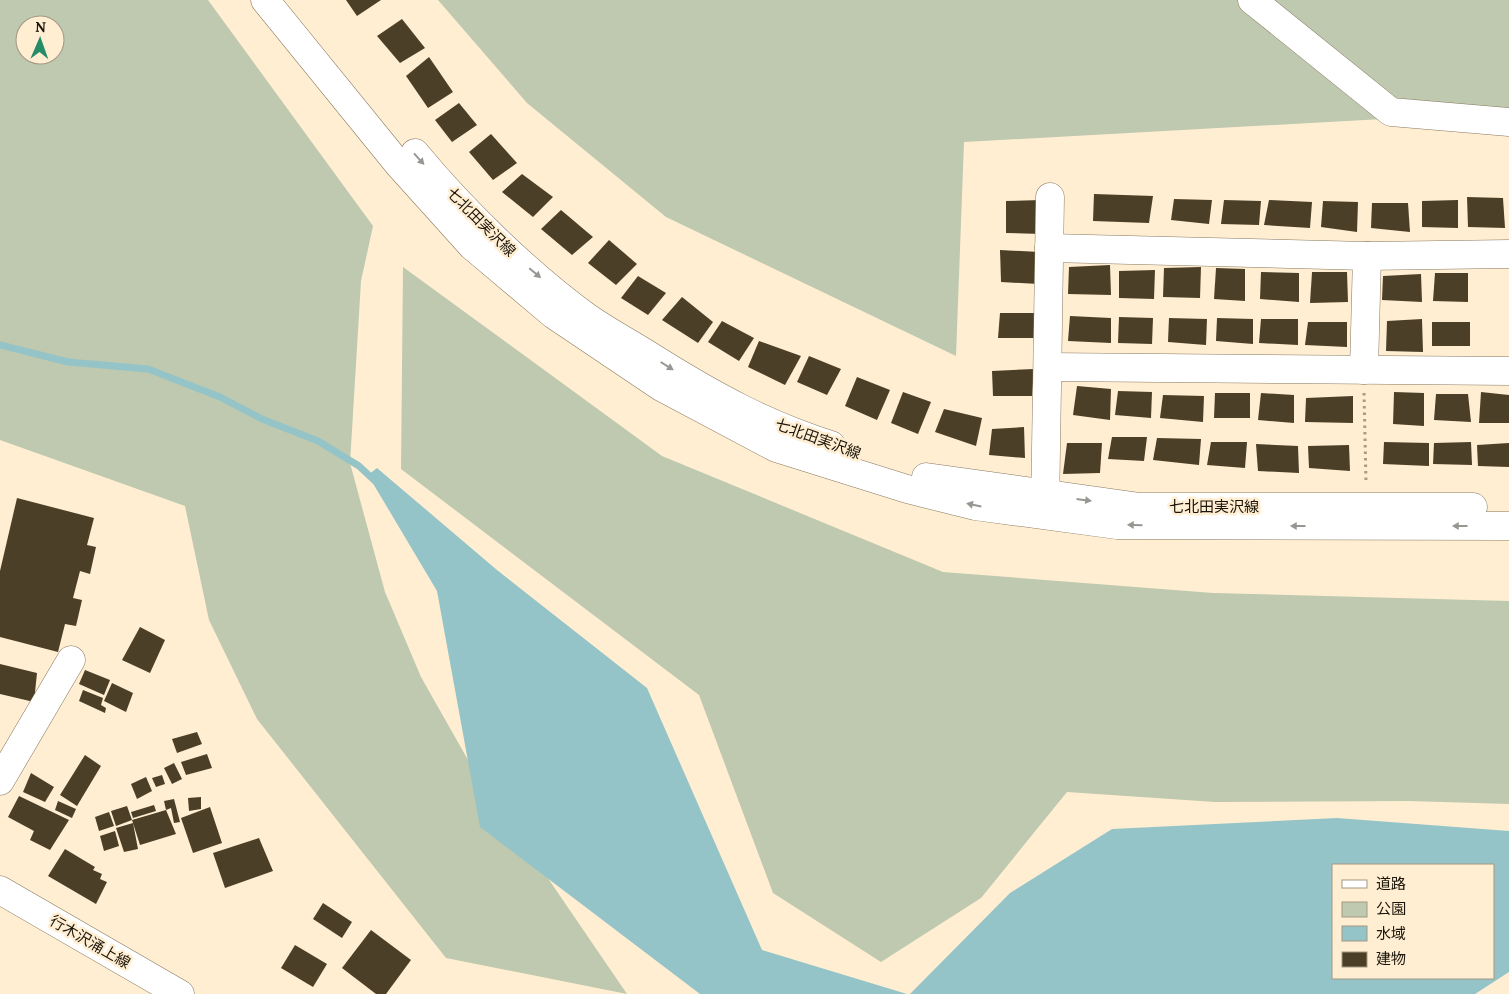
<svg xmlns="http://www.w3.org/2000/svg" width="1509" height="994" viewBox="0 0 1509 994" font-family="Lora,'Noto Sans JP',serif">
  <rect width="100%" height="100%" fill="#ffeed2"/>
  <g fill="#bec9af" fill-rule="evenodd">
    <path d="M0 0H208L373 226 361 281 350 463 385 592 421 677 472 767 627 994 446 958 257 719 209 620 185 506 0 440ZM25 25H55V55H25Z"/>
    <path d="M438 0H1509V112L964 142 956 356 666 217 527 103Z"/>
    <path d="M403 267 662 456 943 572 1213 593 1509 601V804L1409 801 1215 802 1067 792 981 898 881 962 773 893 699 695 401 469Z"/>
  </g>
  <g fill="#94c4c8" fill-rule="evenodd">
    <path d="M377 468 497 570 647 688 762 950 907 994H700L480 827 437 591 368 475Z"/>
    <path d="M1337 818 1509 831V972L1475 994H910L1010 893 1112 829ZM1333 865H1493V978H1333Z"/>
  </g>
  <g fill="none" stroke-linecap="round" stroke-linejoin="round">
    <path stroke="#94c4c8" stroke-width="7" d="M0 345 68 362 148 369 220 397 262 419 318 441 359 466 375 481"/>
  </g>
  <g fill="#4c3f28">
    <path d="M346 0H381L357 16Z"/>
    <path d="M402 19 425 48 400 63 377 36Z"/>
    <path d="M429 57 453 92 428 108 406 76Z"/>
    <path d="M459 103 477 125 452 142 435 120Z"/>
    <path d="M491 134 517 163 493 180 469 152Z"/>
    <path d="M522 174 553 197 533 217 502 192Z"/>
    <path d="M1094 194 1153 196 1149 223 1093 221Z"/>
    <path d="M1467 197 1503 198 1505 228 1468 227Z"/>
    <path d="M1174 199 1212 200 1209 224 1171 220Z"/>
    <path d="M1041 200 1042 234 1006 233V201Z"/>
    <path d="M1224 200 1261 201 1259 225 1221 224Z"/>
    <path d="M1269 200 1312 202 1310 228 1264 225Z"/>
    <path d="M1458 200V228L1422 227V201Z"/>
    <path d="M1323 201 1358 202 1357 232 1321 227Z"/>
    <path d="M1372 203H1408L1410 232 1371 228Z"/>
    <path d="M561 210 593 237 572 255 541 229Z"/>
    <path d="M609 240 637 264 616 285 588 263Z"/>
    <path d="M1000 250 1040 252 1039 284 1001 282Z"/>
    <path d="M1110 265 1111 295 1068 294 1069 267Z"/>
    <path d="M1201 267 1200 298 1163 297 1164 268Z"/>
    <path d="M1216 268 1245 269V301L1214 299Z"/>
    <path d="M1155 270 1154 299 1119 298V271Z"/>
    <path d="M1261 272 1299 273V302L1260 299Z"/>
    <path d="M1312 272H1347L1348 302 1310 303Z"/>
    <path d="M1435 273H1468V302L1433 301Z"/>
    <path d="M1421 274 1422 302 1382 300 1383 276Z"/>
    <path d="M638 276 666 293 648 315 621 298Z"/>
    <path d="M682 297 713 322 698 343 662 320Z"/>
    <path d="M1000 313H1038L1039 338H998Z"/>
    <path d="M1070 316 1111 318V343L1068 341Z"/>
    <path d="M1119 317 1153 318 1152 344 1118 343Z"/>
    <path d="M1169 318 1207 319 1206 345 1168 342Z"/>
    <path d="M1217 318 1253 319V344L1216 341Z"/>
    <path d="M1261 319H1298V345L1259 343Z"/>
    <path d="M1422 319 1423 352 1386 351 1387 321Z"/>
    <path d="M722 321 754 338 739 361 708 342Z"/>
    <path d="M1308 322H1347V347L1305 345Z"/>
    <rect x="1432" y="322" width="38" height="24"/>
    <path d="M759 341 801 356 785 385 748 367Z"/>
    <path d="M809 356 841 369 827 395 797 382Z"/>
    <path d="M1034 369 1032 396H993L992 371Z"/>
    <path d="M857 377 890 390 877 420 845 406Z"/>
    <path d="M1077 386 1111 389 1110 420 1073 415Z"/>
    <path d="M1118 391 1152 392 1151 418 1115 415Z"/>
    <path d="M903 392 931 402 918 434 891 423Z"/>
    <path d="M1394 392 1424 393V426L1393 424Z"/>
    <path d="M1481 392 1509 395V423H1479Z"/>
    <path d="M1215 393H1250V418H1214Z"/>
    <path d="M1261 393 1294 395V423L1258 420Z"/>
    <path d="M1436 394H1468L1471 422 1434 420Z"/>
    <path d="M1163 395 1204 396 1203 422 1160 418Z"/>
    <path d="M1353 396V423L1305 422 1306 398Z"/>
    <path d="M944 409 982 418 976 446 935 432Z"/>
    <path d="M1024 427 1025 458 989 455 992 429Z"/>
    <path d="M1112 437H1147L1144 461 1108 459Z"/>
    <path d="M1157 438 1201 439 1199 465 1153 460Z"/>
    <path d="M1211 442H1247L1245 468 1207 465Z"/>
    <path d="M1384 442 1429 443V466L1383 464Z"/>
    <path d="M1471 442 1472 465 1433 464 1434 443Z"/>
    <path d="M1067 443H1102L1100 473 1063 474Z"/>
    <path d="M1509 443V467L1478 466 1477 445Z"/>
    <path d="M1256 444 1298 446 1299 473 1258 471Z"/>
    <path d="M1349 445 1350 471 1309 468 1308 446Z"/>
    <path d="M17 498 94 518 87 545 96 547 90 574 80 571 73 598 82 600 76 626 65 624 58 652 0 637V571Z"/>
    <path d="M140 627 165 640 150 673 122 660Z"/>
    <path d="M0 664 37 673 34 702 0 694Z"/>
    <path d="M85 670 110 680 104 695 79 684Z"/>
    <path d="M112 683 133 693 126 712 104 701Z"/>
    <path d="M83 690 103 698 101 705 106 708 105 713 79 701Z"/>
    <path d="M197 732 202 744 177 753 172 739Z"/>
    <path d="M207 754 212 768 186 775 181 762Z"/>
    <path d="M85 755 101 766 77 806 60 795Z"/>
    <path d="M174 763 182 779 172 784 164 768Z"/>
    <path d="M31 773 54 787 45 802 23 792Z"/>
    <path d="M162 775 165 784 156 787 152 778Z"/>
    <path d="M146 777 152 791 137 799 131 784Z"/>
    <path d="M19 796 69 820 50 850 30 840 34 831 8 817Z"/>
    <path d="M201 797V809L189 811 188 798Z"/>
    <path d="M174 799 180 822 174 823 171 808 166 810 164 801Z"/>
    <path d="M58 801 76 809 72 818 55 810Z"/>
    <path d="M154 805 156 811 133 818 131 812Z"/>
    <path d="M127 806 132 820 116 826 111 811Z"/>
    <path d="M210 807 222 843 193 853 181 818Z"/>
    <path d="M166 810 176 834 140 845 133 823 138 849 124 852 116 828 133 823 132 820Z"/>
    <path d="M109 812 114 826 99 831 95 817Z"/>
    <path d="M115 831 119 846 104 851 100 836Z"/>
    <path d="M259 838 273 871 225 888 213 853Z"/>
    <path d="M65 849 95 867 93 870 102 874 100 879 107 882 96 904 48 876Z"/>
    <path d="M323 903 352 922 342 938 313 919Z"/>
    <path d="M371 930 411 960 386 994H376L342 968Z"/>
    <path d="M295 945 327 964 313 987 281 968Z"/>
  </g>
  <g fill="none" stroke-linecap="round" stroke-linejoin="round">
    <g stroke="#887960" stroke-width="29">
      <g id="minor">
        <path d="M265 0 399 165 472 246 554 315 661 387 776 448 907 489 975 506 1117 525 1509 526"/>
        <path d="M1252 0 1391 112 1509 122"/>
        <path d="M415 153C461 209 529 275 587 317 610 333 635 346 658 361 714 396 767 425 831 445"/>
        <path d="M1049 248 1367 256 1509 254"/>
        <path d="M1048 367 1509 371"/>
        <path d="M1364 370 1367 256"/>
        <path d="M926 477 1140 507H1473"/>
        <path d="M1045 513 1050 197"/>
        <path d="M0 781 71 660"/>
        <path d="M0 890 180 994"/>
      </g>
    </g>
    <path stroke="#a79b85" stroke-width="3" stroke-dasharray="2.5 4" stroke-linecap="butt" d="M1364 393 1366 482"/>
    <use href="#minor" stroke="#fff" stroke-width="28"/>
  </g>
  <defs><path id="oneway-solid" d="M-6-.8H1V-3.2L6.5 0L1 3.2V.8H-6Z" transform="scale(1.25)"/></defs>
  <g fill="#989691">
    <use href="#oneway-solid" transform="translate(419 159) rotate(48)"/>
    <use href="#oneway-solid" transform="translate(535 273) rotate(40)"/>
    <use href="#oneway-solid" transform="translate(667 366) rotate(32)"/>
    <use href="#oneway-solid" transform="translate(1084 500) rotate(7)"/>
    <use href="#oneway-solid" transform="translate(974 505) rotate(-168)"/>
    <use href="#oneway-solid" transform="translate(1135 525) rotate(-179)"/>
    <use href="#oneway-solid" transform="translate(1298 526) rotate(180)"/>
    <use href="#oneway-solid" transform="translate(1460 526) rotate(180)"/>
  </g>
  <g text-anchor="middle" stroke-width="5" stroke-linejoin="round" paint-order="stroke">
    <g font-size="15" fill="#1b150b" stroke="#ffeed2">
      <text transform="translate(481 222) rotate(45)" y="5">七北田実沢線</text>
      <text transform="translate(818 439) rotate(20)" y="5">七北田実沢線</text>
      <text x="1214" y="512">七北田実沢線</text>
      <text transform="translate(90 942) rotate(30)" y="5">行木沢涌上線</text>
    </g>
  </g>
  <rect x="1332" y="864" width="162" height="115" fill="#ffeed2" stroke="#a49782"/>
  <rect x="1342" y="880" width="25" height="8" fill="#ffffff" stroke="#a49782"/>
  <text x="1376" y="889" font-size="15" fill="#1b150b">道路</text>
  <rect x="1342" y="902" width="25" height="15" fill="#bec9af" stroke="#a49782"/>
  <text x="1376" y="914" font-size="15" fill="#1b150b">公園</text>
  <rect x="1342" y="926" width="25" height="15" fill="#94c4c8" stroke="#a49782"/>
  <text x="1376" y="939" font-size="15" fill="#1b150b">水域</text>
  <rect x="1342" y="952" width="25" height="15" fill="#4c3f28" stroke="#a49782"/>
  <text x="1376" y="964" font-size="15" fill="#1b150b">建物</text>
  <g transform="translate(40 40) rotate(2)"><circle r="24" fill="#ffeed2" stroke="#a49782"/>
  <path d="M0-4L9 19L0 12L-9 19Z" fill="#268c68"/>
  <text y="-8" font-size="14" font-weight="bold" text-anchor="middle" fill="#1b150b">N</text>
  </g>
</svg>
